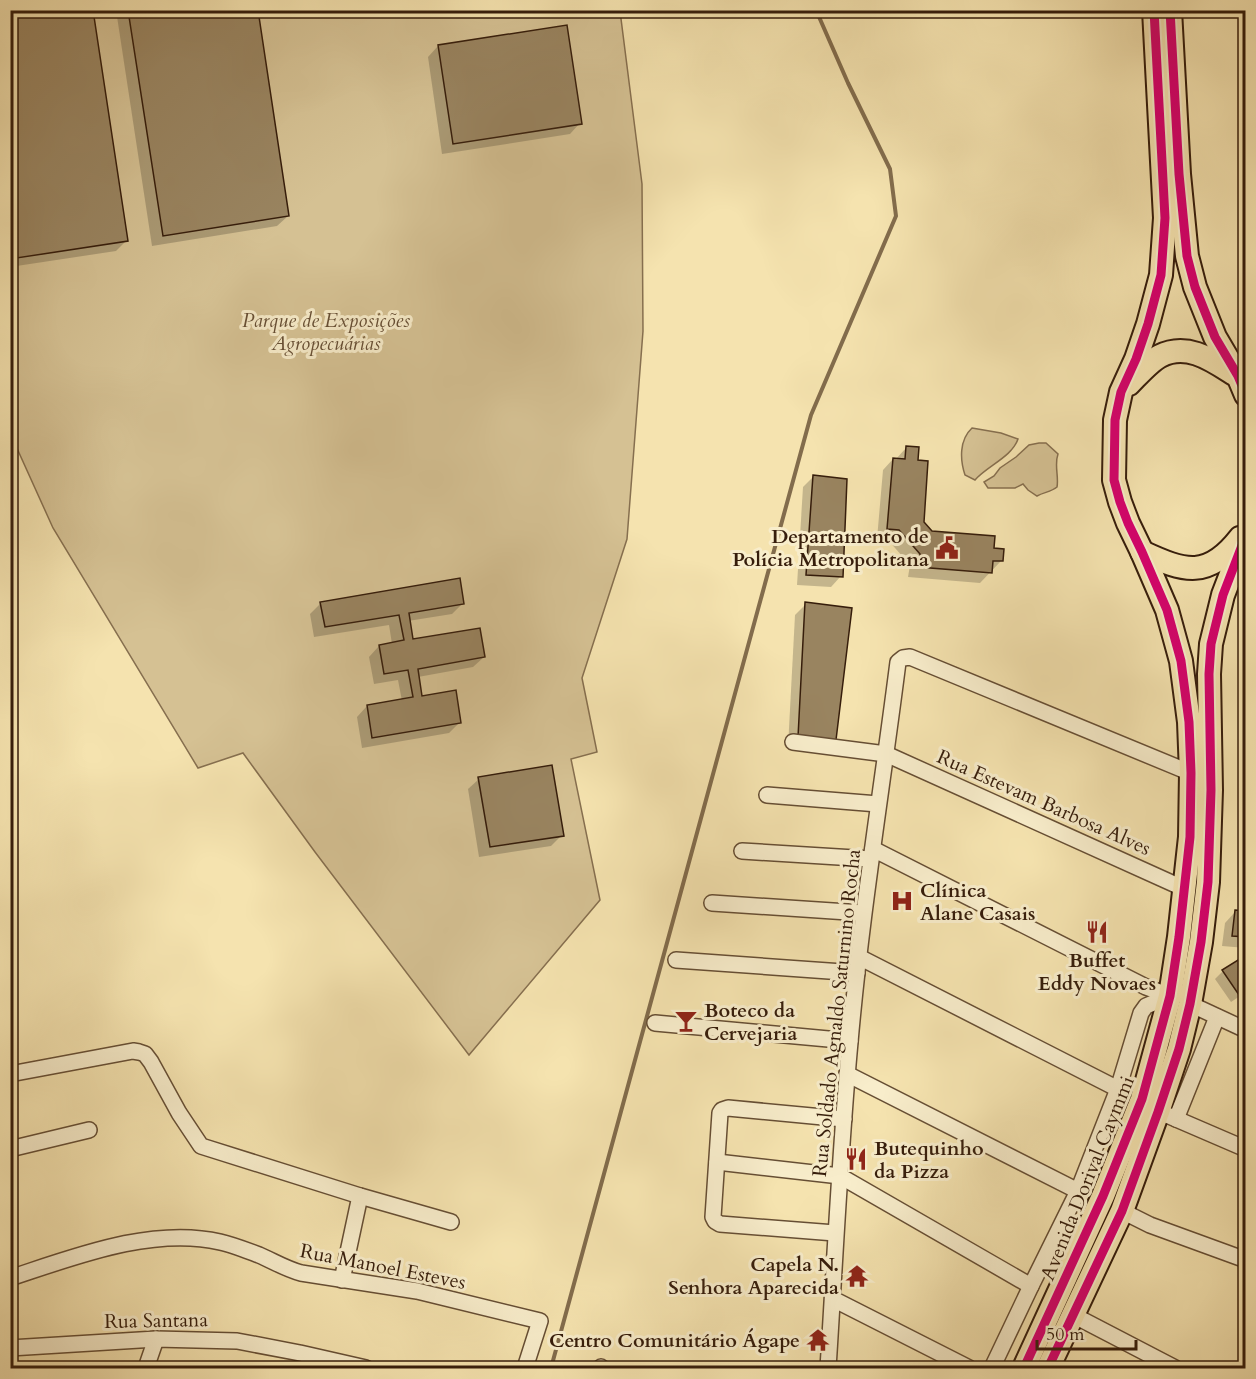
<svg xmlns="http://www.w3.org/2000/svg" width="1256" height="1379" viewBox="0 0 1256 1379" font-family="Cardo,serif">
  <rect width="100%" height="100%" fill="#f5e3af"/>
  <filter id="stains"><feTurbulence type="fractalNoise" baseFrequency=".00333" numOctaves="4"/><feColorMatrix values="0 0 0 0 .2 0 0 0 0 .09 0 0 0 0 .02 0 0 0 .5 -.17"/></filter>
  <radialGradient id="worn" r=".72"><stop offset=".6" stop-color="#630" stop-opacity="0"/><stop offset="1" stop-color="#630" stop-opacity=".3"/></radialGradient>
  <g fill="#d5c193" stroke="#866f4f" stroke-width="1.5">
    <path d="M10 11H620L642 184 643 331 627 539 582 678 597 752 571 759 600 900 469 1055 315 852 243 753 198 768 53 528 11 435Z"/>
    <path d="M972 428 1001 433 1018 439C1012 457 987 466 975 480L965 475C960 460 959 440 972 428Z"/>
    <path d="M1039 443H1046L1058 454C1054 465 1059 476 1057 487 1051 492 1044 492 1037 496L1028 490 1023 484 1015 488H988L984 482 994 476 1000 468 1016 457 1029 445Z"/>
  </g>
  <g fill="#0003">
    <path d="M10 10 127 240 116 251 10 267Z"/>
    <path d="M116 10H256L288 216 277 226 152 246Z"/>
    <path d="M438 46 580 123 570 134 442 154 428 57Z"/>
    <path d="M906 448 922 523 931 532 992 550 1001 561 980 583 908 577 910 565 888 540 877 539 883 470 893 459H896Z"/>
    <path d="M813 477 841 576 831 587 797 585 803 487Z"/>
    <path d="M321 603H463L452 614 408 621 412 641 484 657 473 667 418 677 421 697 460 722 449 733 362 748 357 717 367 706 402 701 398 680 374 684 369 657 379 646 392 644 389 625 314 637 310 614Z"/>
    <path d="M806 604 823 750 788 747 795 615Z"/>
    <path d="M479 779 562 835 551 846 479 857 468 789Z"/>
    <path d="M1235 912 1246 913V948L1222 946 1225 923Z"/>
    <path d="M1246 957V992L1231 1002 1215 979 1223 971Z"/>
  </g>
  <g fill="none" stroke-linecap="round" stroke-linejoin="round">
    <path stroke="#826c4c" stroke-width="4" d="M551 1368 811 415 896 216 890 169 848 83 816 10"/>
  </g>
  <g fill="#998460" stroke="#361d0b" stroke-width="1.5">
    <path d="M10 10H93L128 241 10 259Z"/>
    <path d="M128 10H258L289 216 163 236Z"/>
    <path d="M567 25 582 124 453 144 438 45Z"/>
    <path d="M906 446 919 447 918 460 928 461 924 522 932 531 995 536 994 548 1004 549 1003 561H993L992 573 918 567 920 554 899 530 887 529 893 458 905 459Z"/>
    <path d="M813 475 847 479 843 577 806 575Z"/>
    <path d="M460 578 464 604 409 613 413 639 480 628 485 657 418 669 422 696 456 690 461 723 372 738 367 705 413 697 408 670 384 674 379 645 404 640 399 615 325 627 320 602Z"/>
    <path d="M805 602 852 608 836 740 798 737Z"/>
    <path d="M552 765 564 836 490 847 478 777Z"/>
    <path d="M1235 910 1246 911V937L1232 936Z"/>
    <path d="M1246 955V991L1239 995 1222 970Z"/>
  </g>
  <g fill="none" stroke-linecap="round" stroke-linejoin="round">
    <g stroke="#664e34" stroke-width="18">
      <g id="minor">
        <path d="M793 742 886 754 1185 889"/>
        <path d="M767 795 878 804"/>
        <path d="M873 849 1146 987 1170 996"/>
        <path d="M742 851 871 859"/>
        <path d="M712 903 863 913"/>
        <path d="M859 957 1118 1089"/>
        <path d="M676 960 857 973"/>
        <path d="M1190 1004 1246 1030"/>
        <path d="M655 1023 850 1041"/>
        <path d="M10 1074 133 1051 139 1052 145 1054 151 1062 179 1113 201 1146 360 1196 451 1222"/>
        <path d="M847 1074 1078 1191"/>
        <path d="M1167 1115 1246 1149"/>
        <path d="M1176 1119 1217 1017"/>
        <path d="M10 1149 89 1130"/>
        <path d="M717 1162 840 1176 1031 1286"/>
        <path d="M1122 1211 1150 1225 1246 1260"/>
        <path d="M835 1233 720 1224 715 1221 713 1217 720 1113 722 1110 728 1108 844 1119"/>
        <path d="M10 1278C74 1257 153 1226 220 1242 233 1245 246 1250 259 1255 273 1261 286 1269 301 1273L417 1291 540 1321 525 1368"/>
        <path d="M342 1280 360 1196"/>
        <path d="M833 1299 969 1368"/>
        <path d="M1073 1315 1175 1368"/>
        <path d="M10 1348 156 1339 237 1341 300 1353 366 1368"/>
        <path d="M146 1368 156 1339"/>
        <path d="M600 1368 601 1367"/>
        <path d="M828 1368C835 1260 840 1150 850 1042 861 915 882 789 898 662L903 658 910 657 1191 773"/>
        <path d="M992 1368 1031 1286 1078 1191 1118 1089 1141 1013 1146 1006 1170 996"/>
      </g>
    </g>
    <g stroke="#361d0b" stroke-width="26">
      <g id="primary">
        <path d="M1170 10 1179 174 1187 256 1195 287 1215 337 1238 376 1246 395"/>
        <path d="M1129 384C1138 375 1149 362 1160 356 1187 342 1212 360 1234 374"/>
        <path d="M1142 552C1185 572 1208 579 1240 538"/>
        <path d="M1024 1368 1103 1196 1142 1099 1170 996 1179 937 1190 837 1191 773 1189 722 1181 661 1167 610 1142 552 1128 523 1120 502 1114 480 1115 420 1121 392 1136 359 1148 324 1161 275 1165 218 1154 10"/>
        <path d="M1048 1368 1122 1211 1158 1112 1179 1049 1190 1004 1201 942 1208 882 1211 790 1209 674 1211 644 1223 595 1246 535"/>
      </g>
    </g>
    <use href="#minor" stroke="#f8edcb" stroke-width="15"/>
    <use href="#primary" stroke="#f5e3af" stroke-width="22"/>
    <g stroke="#f8edcb" stroke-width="13">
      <g id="cycleway">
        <path d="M1170 10 1179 174 1187 256 1195 287 1215 337 1238 376 1246 395"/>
        <path d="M1024 1368 1103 1196 1142 1099 1170 996 1179 937 1190 837 1191 773 1189 722 1181 661 1167 610 1142 552 1128 523 1120 502 1114 480 1115 420 1121 392 1136 359 1148 324 1161 275 1165 218 1154 10"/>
        <path d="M1048 1368 1122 1211 1158 1112 1179 1049 1190 1004 1201 942 1208 882 1211 790 1209 674 1211 644 1223 595 1246 535"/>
      </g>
    </g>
    <use href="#cycleway" stroke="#d6006c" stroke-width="9"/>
  </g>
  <defs>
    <g id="civic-bare" transform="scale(1.8)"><path d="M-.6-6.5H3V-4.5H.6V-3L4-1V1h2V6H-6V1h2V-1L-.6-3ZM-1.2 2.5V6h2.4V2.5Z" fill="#8f2418" stroke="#f8edcb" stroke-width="2.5" paint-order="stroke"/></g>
    <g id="hospital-bare" transform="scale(1.8)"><path d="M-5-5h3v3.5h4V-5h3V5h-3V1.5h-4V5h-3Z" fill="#8f2418" stroke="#f8edcb" stroke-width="2.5" paint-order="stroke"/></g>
    <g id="restaurant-bare" transform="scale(1.8)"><path d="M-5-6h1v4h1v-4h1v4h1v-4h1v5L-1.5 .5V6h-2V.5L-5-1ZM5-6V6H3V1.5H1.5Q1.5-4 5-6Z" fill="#8f2418" stroke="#f8edcb" stroke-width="2.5" paint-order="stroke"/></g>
    <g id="bar-bare" transform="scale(1.8)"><path d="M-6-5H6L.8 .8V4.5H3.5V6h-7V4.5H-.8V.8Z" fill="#8f2418" stroke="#f8edcb" stroke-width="2.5" paint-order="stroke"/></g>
    <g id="temple-bare" transform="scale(1.8)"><path d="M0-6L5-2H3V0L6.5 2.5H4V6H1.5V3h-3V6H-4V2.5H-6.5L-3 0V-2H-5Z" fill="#8f2418" stroke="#f8edcb" stroke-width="2.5" paint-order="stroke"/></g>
  </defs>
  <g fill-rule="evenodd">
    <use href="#civic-bare" x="947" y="548"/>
    <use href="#hospital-bare" x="902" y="901"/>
    <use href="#restaurant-bare" x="1097" y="932"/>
    <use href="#bar-bare" x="686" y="1021"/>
    <use href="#restaurant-bare" x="856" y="1159"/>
    <use href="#temple-bare" x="857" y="1276"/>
    <use href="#temple-bare" x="818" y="1340"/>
  </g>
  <g text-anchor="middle" stroke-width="6" stroke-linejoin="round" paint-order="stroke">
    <g font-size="20" font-style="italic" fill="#664e34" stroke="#f8edcb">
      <text x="326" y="327">Parque de Exposições<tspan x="326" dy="23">Agropecuárias</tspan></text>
    </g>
    <g font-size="20" font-weight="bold" fill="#361d0b" stroke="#f8edcb" text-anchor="end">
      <text x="929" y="543">Departamento de<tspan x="929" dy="23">Polícia Metropolitana</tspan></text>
      <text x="920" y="897" text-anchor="start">Clínica<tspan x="920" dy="23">Alane Casais</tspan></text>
      <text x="1097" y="967" text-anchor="middle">Buffet<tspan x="1097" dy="23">Eddy Novaes</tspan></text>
      <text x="704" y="1017" text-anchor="start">Boteco da<tspan x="704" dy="23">Cervejaria</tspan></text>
      <text x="874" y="1155" text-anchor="start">Butequinho<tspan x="874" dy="23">da Pizza</tspan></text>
      <text x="839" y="1271">Capela N.<tspan x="839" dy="23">Senhora Aparecida</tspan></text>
      <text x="800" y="1347">Centro Comunitário Ágape</text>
    </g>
    <g font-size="20" fill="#361d0b" stroke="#f8edcb">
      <text transform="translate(1044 802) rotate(24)" y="7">Rua Estevam Barbosa Alves</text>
      <text transform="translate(836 1013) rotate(-84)" y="7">Rua Soldado Agnaldo Saturnino Rocha</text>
      <text transform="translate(1087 1178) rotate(-68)" y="7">Avenida Dorival Caymmi</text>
      <text transform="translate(383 1266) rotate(11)" y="7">Rua Manoel Esteves</text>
      <text transform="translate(156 1320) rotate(-1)" y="7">Rua Santana</text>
    </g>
  </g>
  <rect width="1256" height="1379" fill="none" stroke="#f5e3af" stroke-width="36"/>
  <rect x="12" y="12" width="1232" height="1355" fill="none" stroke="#361d0b" stroke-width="3"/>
  <rect x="18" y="18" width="1220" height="1343" fill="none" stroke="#361d0b" stroke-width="1.5"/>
  <path d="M1037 1340v9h99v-9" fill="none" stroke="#361d0b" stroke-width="3"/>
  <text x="1046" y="1340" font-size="18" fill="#361d0b" stroke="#f8edcb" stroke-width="4.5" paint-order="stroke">50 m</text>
  <rect width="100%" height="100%" filter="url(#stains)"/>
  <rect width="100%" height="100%" fill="url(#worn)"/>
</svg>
